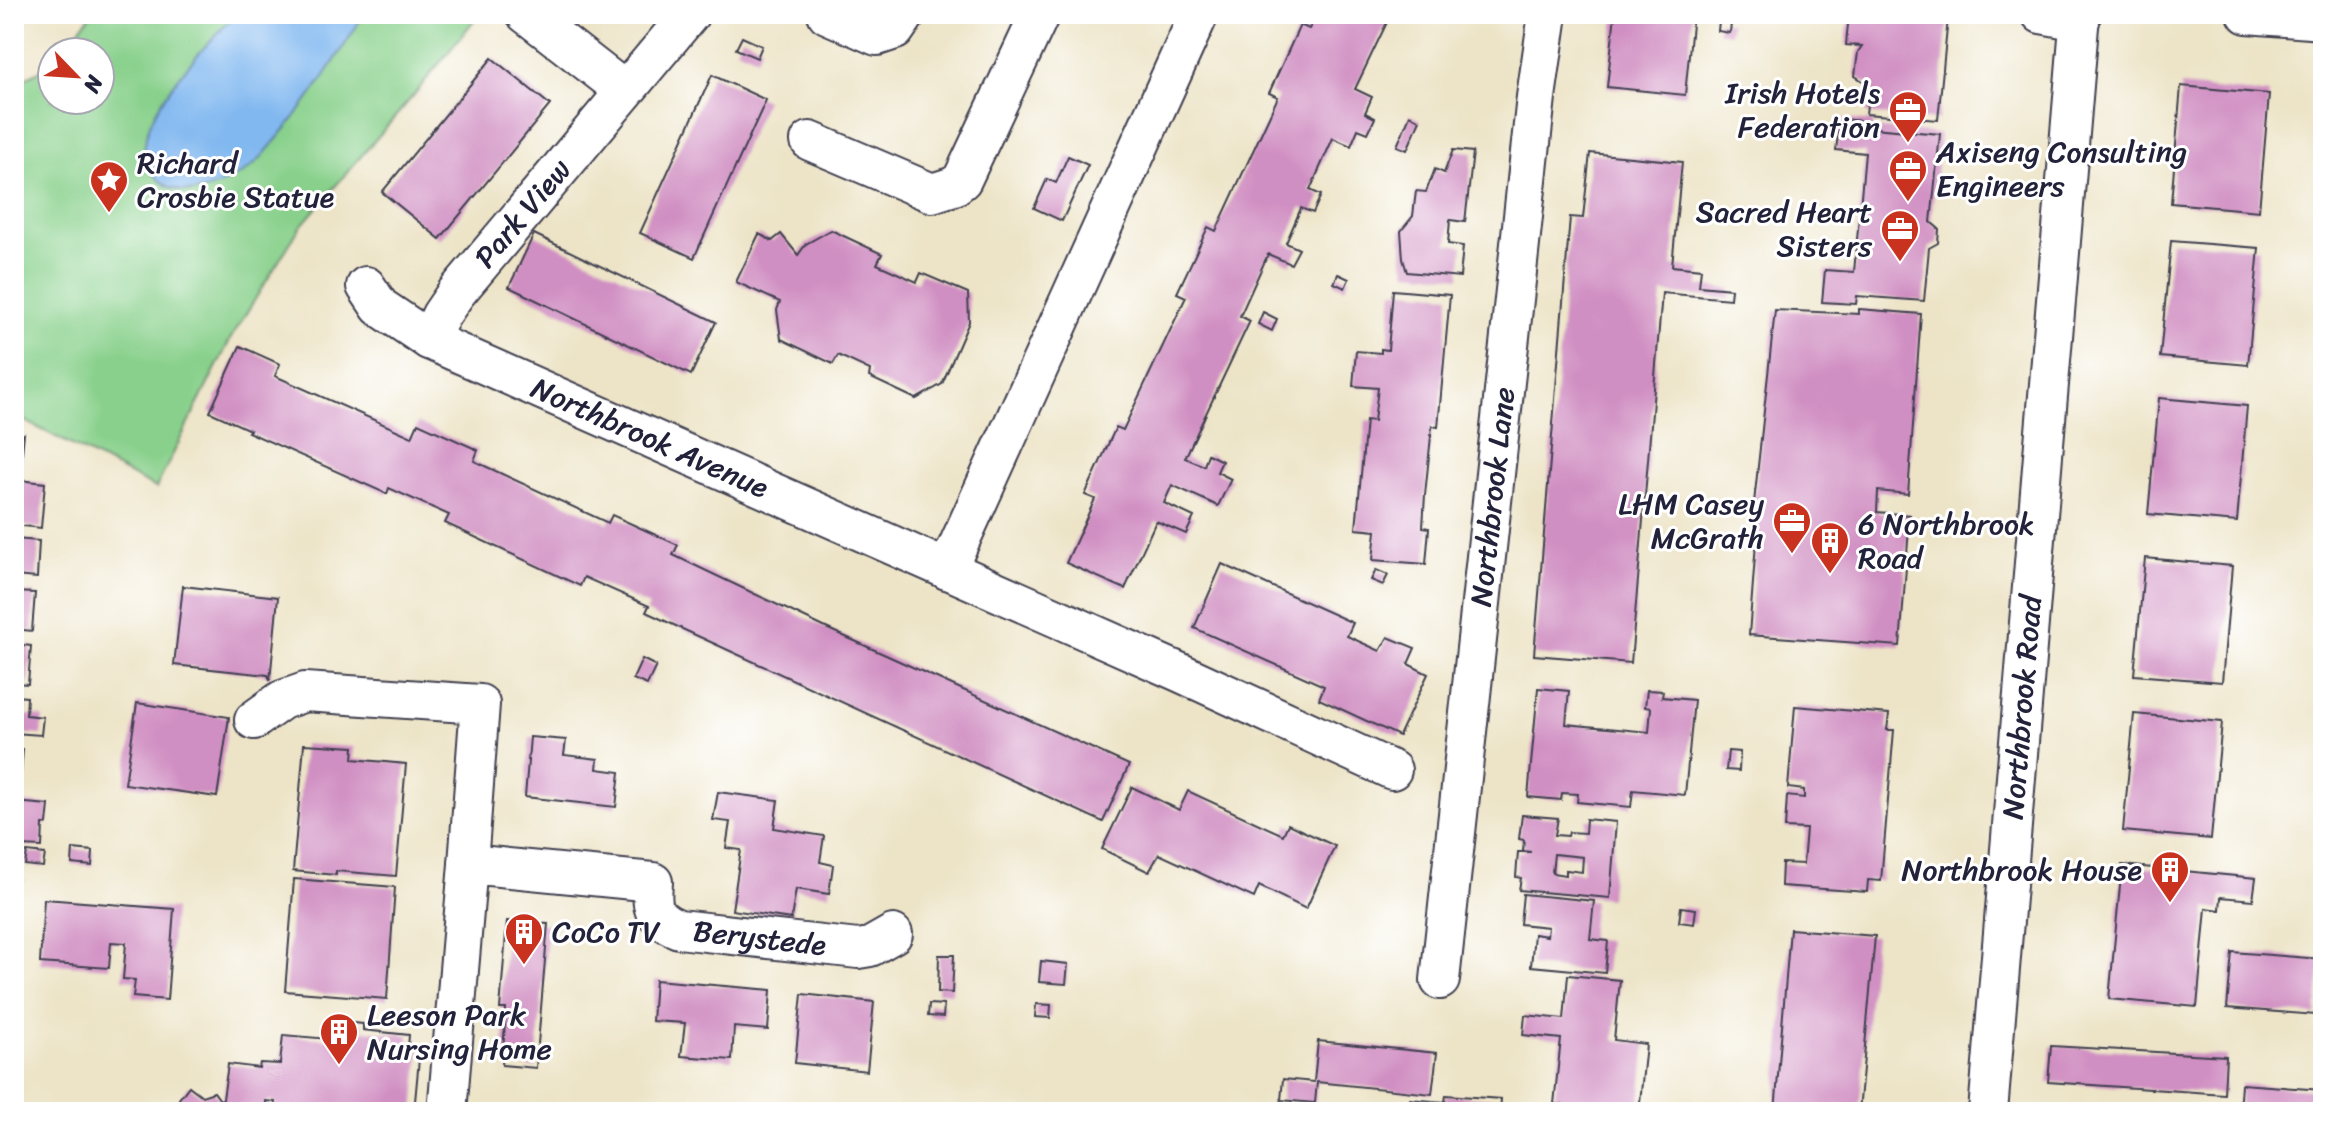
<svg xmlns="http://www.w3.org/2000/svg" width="2337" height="1126" viewBox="0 0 2337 1126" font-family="Sriracha,sans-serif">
  <rect width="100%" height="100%" fill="#fff"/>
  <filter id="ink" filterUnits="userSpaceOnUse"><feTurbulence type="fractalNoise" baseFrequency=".0125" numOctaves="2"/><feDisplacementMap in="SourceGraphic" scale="16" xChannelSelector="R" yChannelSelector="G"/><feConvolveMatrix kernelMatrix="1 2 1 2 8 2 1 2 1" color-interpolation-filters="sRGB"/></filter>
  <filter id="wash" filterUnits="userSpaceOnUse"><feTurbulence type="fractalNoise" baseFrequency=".006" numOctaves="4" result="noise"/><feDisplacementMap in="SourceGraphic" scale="32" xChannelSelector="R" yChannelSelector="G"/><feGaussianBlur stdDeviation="1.8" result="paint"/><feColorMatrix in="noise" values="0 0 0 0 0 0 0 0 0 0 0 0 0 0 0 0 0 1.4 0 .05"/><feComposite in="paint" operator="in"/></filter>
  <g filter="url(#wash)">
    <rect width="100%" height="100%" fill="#ede4c7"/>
    <path fill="#88d08b" stroke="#557963" stroke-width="2" d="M92 14H479L413 96 300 227 231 338 156 488 19 418 14 421V84L45 68 52 60V100H100V52H59Z"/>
    <path fill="#81b8f0" stroke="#526d96" stroke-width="2" d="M236 14H364C337 58 311 100 277 139 265 153 254 168 237 176 217 188 190 198 168 186 98 147 205 47 236 14Z"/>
    <g id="blocks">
      <g fill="#d08fc2" fill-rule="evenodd">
        <path d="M599 14H622L613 25Z"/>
        <path d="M1317 14H1391L1355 89 1372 97 1365 113 1375 118 1368 133 1358 129 1351 146 1333 138 1310 190 1321 195 1313 213 1301 208 1286 243 1299 249 1291 264 1268 254 1240 316 1250 321 1185 458 1204 466 1208 454 1222 461 1217 472 1231 479 1218 506 1172 485 1164 503 1194 517 1186 534 1156 521 1125 589 1066 563 1095 499 1085 495 1116 427 1123 430 1186 297 1177 293 1208 227 1216 231 1278 97 1269 93 1300 25 1309 29Z"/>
        <path d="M1615 14H1693L1685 95 1607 87Z"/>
        <path d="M1849 14H1927L1948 18 1938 120 1866 114 1869 85 1855 76 1858 52 1862 46 1846 45Z"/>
        <path d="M1719 21 1731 23 1730 33 1718 31Z"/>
        <path d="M742 37 762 46 757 58 736 49Z"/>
        <path d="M492 58 550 105 440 239 382 192Z"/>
        <path d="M712 75 766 100 694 258 640 233Z"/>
        <path d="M2181 86 2269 94 2259 211 2171 203Z"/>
        <path d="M1410 115 1420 120 1407 150 1397 146Z"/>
        <path d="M1840 119 1874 122 1873 128 1940 134 1931 222 1939 229 1938 243 1929 248 1924 301 1857 296 1856 304 1822 302 1825 270 1854 272 1865 153 1836 150Z"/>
        <path d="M1453 150 1473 152 1465 222 1450 220 1448 244 1463 246 1460 277 1407 272 1403 259 1401 231 1413 216 1416 191 1426 192 1435 169 1444 173Z"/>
        <path d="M1590 153 1682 162 1672 266 1701 269 1699 286 1731 289 1730 299 1662 293 1631 663 1534 655 1570 217 1583 218Z"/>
        <path d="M1068 156 1088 165 1062 221 1034 208 1047 179 1056 183Z"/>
        <path d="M831 230 882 254 877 264 917 282 921 273 968 293 969 322 942 384 916 399 869 377 870 370 838 355 833 364 781 339 777 310 780 302 736 282 759 234 772 241 781 234 798 255 806 244Z"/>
        <path d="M534 234 716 322 691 375 509 287Z"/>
        <path d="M2171 241 2259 248 2248 365 2160 357Z"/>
        <path d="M1338 274 1349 279 1345 288 1334 283Z"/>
        <path d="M1393 290 1450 295 1438 427 1432 426 1425 495 1423 527 1429 528 1426 564 1373 560 1376 531 1356 529 1366 420 1374 421 1378 388 1353 386 1356 351 1381 353V349L1388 350Z"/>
        <path d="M1859 309 1921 314 1908 494 1878 491 1877 512 1910 515 1900 646 1749 635 1759 503H1754L1775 310 1859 314Z"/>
        <path d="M1263 312 1277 319 1272 331 1258 324Z"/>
        <path d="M240 346 280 364 275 376 412 437 418 423 478 450 474 461 608 523 612 515 678 545 673 555 826 628 1129 765 1103 822 678 627 646 612 649 606 584 577 580 586 445 523 449 515 389 488 387 494 248 432 250 430 210 412Z"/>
        <path d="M2159 398 2247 406 2237 522 2148 514Z"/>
        <path d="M24 434 19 480 45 483 41 528 14 525V442Z"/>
        <path d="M14 539 39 541 37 578 14 576Z"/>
        <path d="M2145 558 2232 566 2222 682 2134 675Z"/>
        <path d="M1222 564 1353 623 1347 636 1380 651 1388 637 1415 648 1408 664 1428 674 1399 736 1319 699 1324 686 1194 628Z"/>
        <path d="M1376 570 1388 575 1383 585 1371 580Z"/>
        <path d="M183 586 278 597 270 681 268 675 174 665Z"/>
        <path d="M14 592 35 593 32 631 14 629Z"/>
        <path d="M14 644 31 646 28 684 14 683Z"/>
        <path d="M642 659 656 666 647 685 633 679Z"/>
        <path d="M1538 688 1569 691 1566 724 1649 732 1651 708 1645 707 1647 690 1663 691 1662 697 1694 700 1685 795 1633 790 1631 807 1577 802 1578 794 1562 793 1561 800 1528 797Z"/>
        <path d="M14 696 27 697 26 715 43 717 41 735 14 733Z"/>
        <path d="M137 703 229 717 217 797 125 784Z"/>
        <path d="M1795 706 1889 714 1887 730H1894L1881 881 1868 880 1867 892 1781 886 1782 863 1803 864 1806 829 1785 828 1787 796 1804 798V790L1788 788Z"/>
        <path d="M2134 714 2222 722 2211 839 2123 831Z"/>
        <path d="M530 737 566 740 564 755 598 759 597 769 620 772 616 807 525 797Z"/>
        <path d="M304 744 354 747 353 759 406 764 396 876 336 871V875L293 871Z"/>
        <path d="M14 749H23L20 786H14Z"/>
        <path d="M1728 751 1740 752 1739 771 1726 770Z"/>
        <path d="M1132 787 1179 810 1188 791 1283 835 1288 824 1335 846 1306 909 1259 886 1254 898 1159 854 1149 872 1102 849Z"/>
        <path d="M718 792 778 800 774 828 824 836 820 862 833 865 829 894 796 889 791 919 732 910 741 850 726 848 730 822 713 820Z"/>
        <path d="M14 802 49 805 47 824H43L42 847 21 846 17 881H14Z"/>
        <path d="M1522 815 1558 818 1555 835 1568 836 1569 832 1585 833 1586 819 1616 822 1610 898 1519 890 1521 878 1516 877 1518 852H1531L1523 851 1524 840 1519 839ZM1554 854 1583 857 1582 872 1566 870V875L1552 873Z"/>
        <path d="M73 849 93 851 92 866 72 864Z"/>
        <path d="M27 852 45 854 43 867 25 865Z"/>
        <path d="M2122 865 2256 878 2253 900 2221 897 2220 910 2206 908 2197 1007 2109 999Z"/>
        <path d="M294 879 395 887 387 999 285 991Z"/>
        <path d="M1523 894 1594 901 1590 939 1608 941 1605 973 1531 966 1534 934 1547 936 1548 927 1520 924Z"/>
        <path d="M44 899 174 909 167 1000 133 997 135 980 123 979 126 943 111 942 109 968 40 963Z"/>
        <path d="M1681 907 1696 909 1694 924 1679 922Z"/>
        <path d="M507 921 548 924 536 1068 502 1065 506 1009H500Z"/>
        <path d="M1790 929 1875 936 1859 1112H1775Z"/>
        <path d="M2232 952 2321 959 2316 1015 2227 1008Z"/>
        <path d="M939 955H954L952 993 938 992Z"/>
        <path d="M1041 961 1068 964 1066 984 1039 982Z"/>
        <path d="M1568 975 1620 980 1614 1040 1646 1044 1639 1112 1554 1104 1561 1039 1523 1035 1525 1015 1564 1019Z"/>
        <path d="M655 980 771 990 768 1030 734 1027 732 1060 681 1056 685 1023 652 1021Z"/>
        <path d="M802 994 874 1002 867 1071 795 1063Z"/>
        <path d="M929 1004 944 1005 943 1017 928 1016Z"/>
        <path d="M1036 1004 1051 1005 1050 1018 1035 1017Z"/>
        <path d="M342 1022 363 1024V1030L409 1035 408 1047 420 1048 414 1112H274L275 1102 266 1101V1112H177L179 1099 189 1086 202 1096 214 1092 220 1100 223 1099 228 1064 259 1068 260 1063 280 1064 283 1035 341 1040Z"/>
        <path d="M1318 1041 1437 1053 1432 1094 1317 1082 1315 1103 1281 1100 1283 1079 1314 1082Z"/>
        <path d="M2051 1046 2226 1056 2224 1094 2048 1082Z"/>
        <path d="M2241 1084 2323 1090V1112H2239Z"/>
        <path d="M1446 1095 1501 1099 1500 1112H1408L1410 1099 1445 1102Z"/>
        <path d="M1523 1103 1557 1106V1112H1522Z"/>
      </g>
    </g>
  </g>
  <g filter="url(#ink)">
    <use href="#blocks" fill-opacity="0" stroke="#403f50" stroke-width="2"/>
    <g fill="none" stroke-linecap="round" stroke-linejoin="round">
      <g stroke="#403f50" stroke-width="42">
        <g id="minor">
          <path d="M526 14 625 91"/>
          <path d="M827 14 877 36 895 30 906 14"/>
          <path d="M2041 14 2080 21"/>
          <path d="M2247 14 2323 20"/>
          <path d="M810 141 932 193 954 186 962 180 1040 14"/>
          <path id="s1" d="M366 286 380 307 429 340 1179 672 1392 770"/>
          <path id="s2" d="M429 340 441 315 456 293 690 14"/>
          <path d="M947 570 1199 14"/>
          <path d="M254 720 282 700 305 692 480 704 468 864"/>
          <path id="s3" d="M1440 980 1536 97 1548 14"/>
          <path id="s4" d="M447 1112 468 864 653 882C651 908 652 918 679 929L858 949 870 947 893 934"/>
          <path id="s5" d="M1988 1112 2080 14"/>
        </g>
      </g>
      <use href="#minor" stroke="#fff" stroke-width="38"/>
    </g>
  </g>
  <defs>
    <g id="office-pin" transform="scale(2)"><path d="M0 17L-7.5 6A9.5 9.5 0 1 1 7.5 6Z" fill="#c8321e" stroke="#fff"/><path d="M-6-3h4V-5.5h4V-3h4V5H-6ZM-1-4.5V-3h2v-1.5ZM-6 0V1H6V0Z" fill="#fff"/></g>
    <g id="sight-pin" transform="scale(2)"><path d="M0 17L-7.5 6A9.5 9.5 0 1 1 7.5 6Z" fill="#c8321e" stroke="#fff"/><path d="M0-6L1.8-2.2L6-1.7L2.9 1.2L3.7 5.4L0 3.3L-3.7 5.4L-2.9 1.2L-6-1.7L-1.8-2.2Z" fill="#fff"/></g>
    <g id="building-pin" transform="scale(2)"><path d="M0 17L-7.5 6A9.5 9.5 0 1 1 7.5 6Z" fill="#c8321e" stroke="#fff"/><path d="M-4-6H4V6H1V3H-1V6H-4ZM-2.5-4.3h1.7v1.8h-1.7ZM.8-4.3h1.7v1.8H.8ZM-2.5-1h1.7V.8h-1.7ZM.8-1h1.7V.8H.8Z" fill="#fff"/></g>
  </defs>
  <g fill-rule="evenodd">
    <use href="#office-pin" x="1908" y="110"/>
    <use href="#office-pin" x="1908" y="169"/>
    <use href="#sight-pin" x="109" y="180"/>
    <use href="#office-pin" x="1900" y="229"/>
    <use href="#office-pin" x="1792" y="521"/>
    <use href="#building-pin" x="1830" y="541"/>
    <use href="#building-pin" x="2170" y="870"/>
    <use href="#building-pin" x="524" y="932"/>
    <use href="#building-pin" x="339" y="1032"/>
  </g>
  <g text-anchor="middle" stroke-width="6" stroke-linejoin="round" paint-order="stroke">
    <g font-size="30" fill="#22223b" stroke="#fff" text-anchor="start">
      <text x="1880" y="103" text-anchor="end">Irish Hotels<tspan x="1880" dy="34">Federation</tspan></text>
      <text x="1936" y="162">Axiseng Consulting<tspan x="1936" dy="34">Engineers</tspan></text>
      <text x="137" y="173">Richard<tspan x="137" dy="34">Crosbie Statue</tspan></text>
      <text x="1872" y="222" text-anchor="end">Sacred Heart<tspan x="1872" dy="34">Sisters</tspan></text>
      <text x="1764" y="514" text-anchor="end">LHM Casey<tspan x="1764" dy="34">McGrath</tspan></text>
      <text x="1858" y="534">6 Northbrook<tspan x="1858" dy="34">Road</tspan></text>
      <text x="2142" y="880" text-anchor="end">Northbrook House</text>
      <text x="552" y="942">CoCo TV</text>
      <text x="367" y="1025">Leeson Park<tspan x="367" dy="34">Nursing Home</tspan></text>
    </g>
    <g font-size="30" fill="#22223b" stroke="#fff">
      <text dy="10" stroke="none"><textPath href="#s2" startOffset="158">Park View</textPath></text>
      <text dy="10" stroke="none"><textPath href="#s1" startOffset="326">Northbrook Avenue</textPath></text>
      <text dy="10" stroke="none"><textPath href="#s3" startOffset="486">Northbrook Lane</textPath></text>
      <text dy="10" stroke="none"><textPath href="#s5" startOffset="406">Northbrook Road</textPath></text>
      <text dy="10" stroke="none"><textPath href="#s4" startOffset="576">Berystede</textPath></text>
    </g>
  </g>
  <rect width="2337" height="1126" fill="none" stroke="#fff" stroke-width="48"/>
  <g transform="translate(76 76) rotate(115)"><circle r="38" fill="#ffffff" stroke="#a7a7b1" stroke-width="2"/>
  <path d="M0-6L14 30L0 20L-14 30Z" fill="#c8321e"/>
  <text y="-12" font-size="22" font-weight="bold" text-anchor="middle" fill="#22223b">N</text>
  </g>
</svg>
